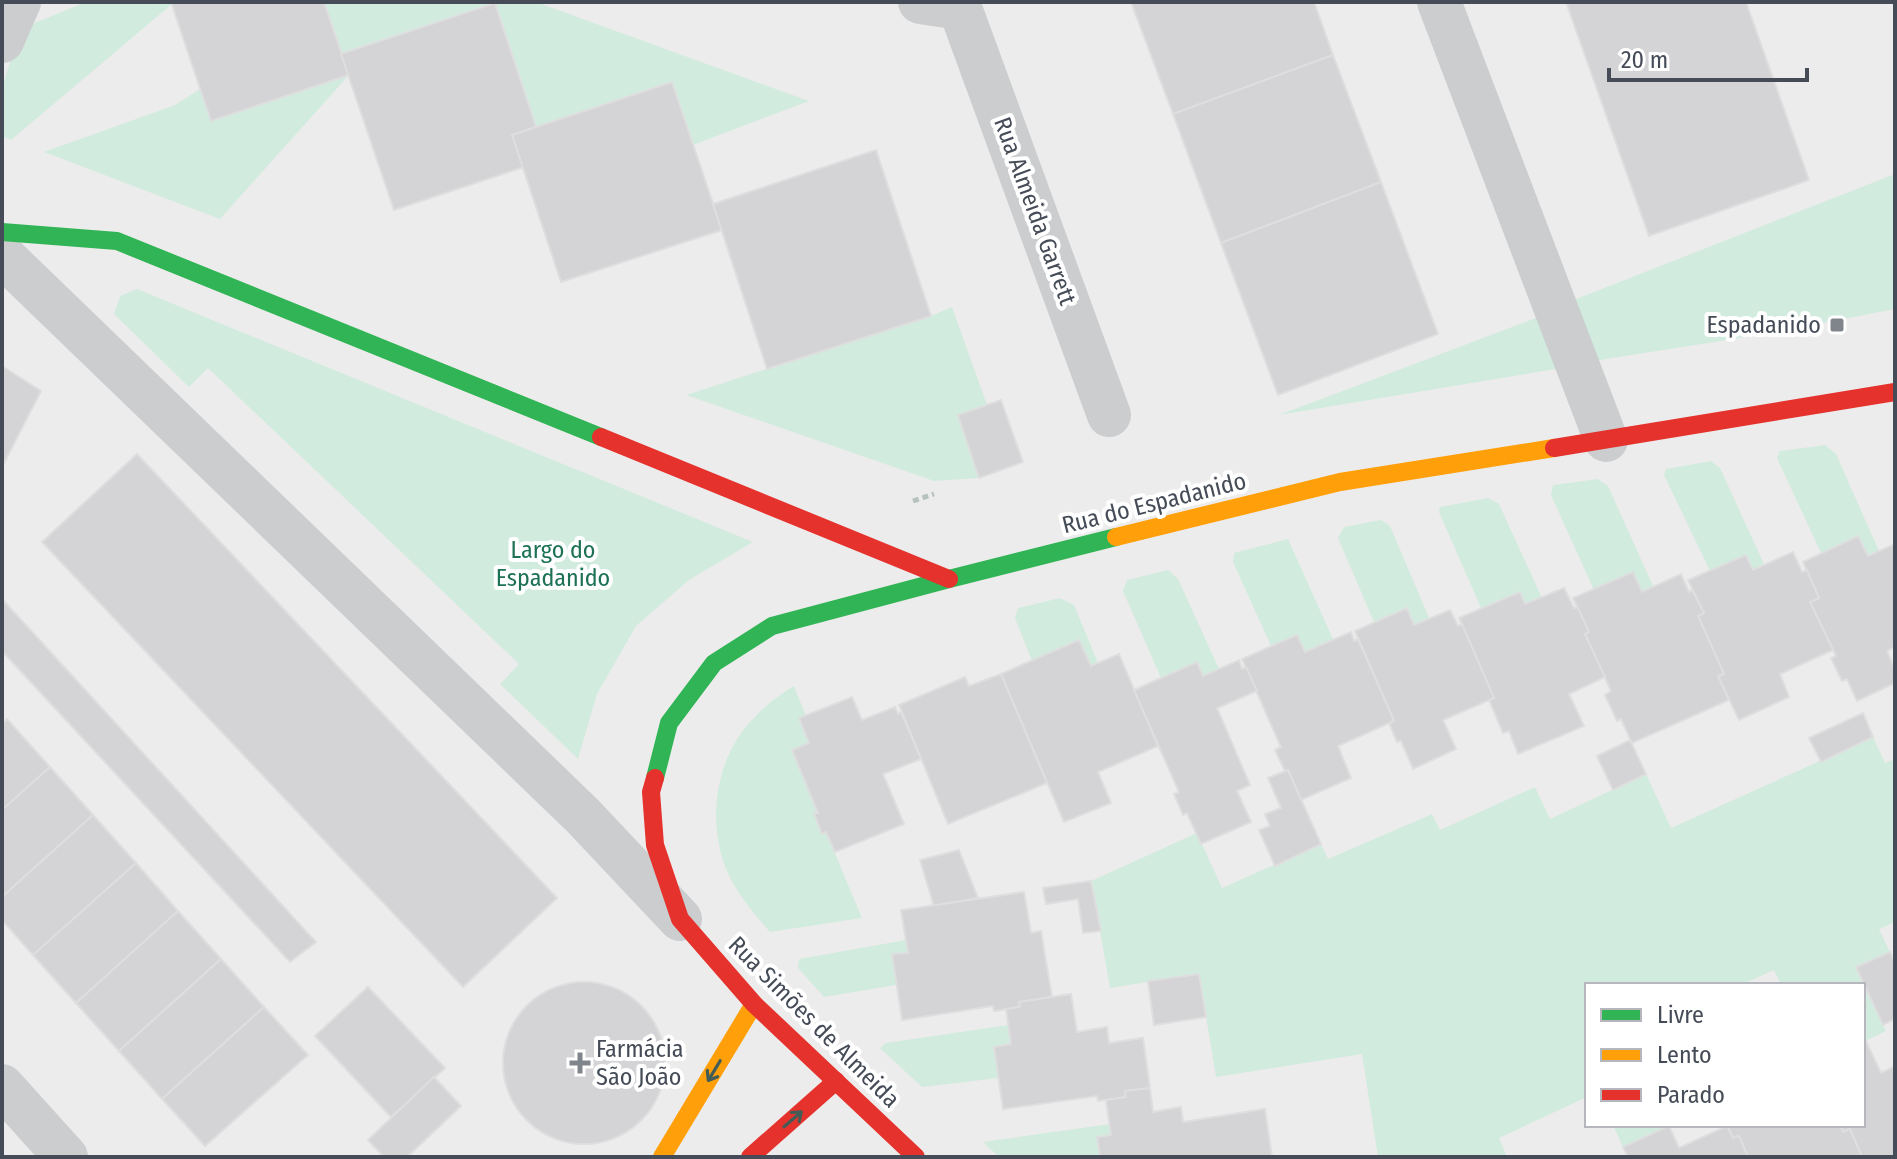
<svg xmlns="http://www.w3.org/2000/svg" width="1897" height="1159" viewBox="0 0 1897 1159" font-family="'Fira Sans Condensed',sans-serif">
  <rect width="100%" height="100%" fill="#edecec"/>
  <g fill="#d2ebdf">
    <path d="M86 2H171L172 4 11 140 2 136V88L20 29Z"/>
    <path d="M324 2H536L809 101 693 145 672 82 536 127 495 3 341 54Z"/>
    <path d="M349 75 220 219 44 152 175 105 200 89 211 121Z"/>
    <path d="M1895 174V309L1771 333 1594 361 1571 301Z"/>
    <path d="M137 289 753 542 689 580 636 626 597 694 578 759 500 684 519 664 208 368 189 387 114 314 120 296Z"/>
    <path d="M952 307 987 405 979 478 934 481 686 395 931 316Z"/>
    <path d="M1544 315 1562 368 1279 415Z"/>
    <path d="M1825 445 1836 454 1879 551 1868 556 1821 553 1777 458 1780 451Z"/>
    <path d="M1711 461 1720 468 1764 564 1753 570 1745 555 1710 571 1664 475 1666 469Z"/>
    <path d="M1598 479 1608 486 1653 586 1642 592 1633 572 1594 590 1551 495 1553 485Z"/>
    <path d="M1488 498 1499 504 1542 598 1525 604 1519 592 1481 608 1439 512 1440 507Z"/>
    <path d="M1381 520 1390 526 1429 618 1414 625 1407 608 1374 622 1338 538 1344 527Z"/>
    <path d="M1288 539 1333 639 1305 652 1297 635 1271 646 1233 562 1234 553Z"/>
    <path d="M1168 570 1178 579 1219 669 1203 676 1197 663 1161 678 1123 591 1127 580Z"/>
    <path d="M1060 598 1074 605 1098 663 1091 666 1032 661 1015 618 1018 608Z"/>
    <path d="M794 686 806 716 799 719 809 743 818 813 814 814 822 834 826 832 862 918 770 932C757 917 743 901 733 883 709 841 711 782 736 741 749 719 772 699 794 686Z"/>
    <path d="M1873 737 1885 763 1895 759V922L1879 929 1890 952 1856 968 1886 1031 1863 1042V985H1781L1774 970 1741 985H1587V1097L1499 1138 1507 1157H1378L1362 1054 1216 1077 1199 974 1110 988 1091 881 1197 833 1222 888 1321 844 1328 859 1432 814 1440 830 1535 787 1550 819 1646 774 1671 828Z"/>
    <path d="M906 940 908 953 892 955 896 985 824 997 798 968 799 959Z"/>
    <path d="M1008 1025 1011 1044 994 1047 999 1078 922 1087 880 1048 886 1043Z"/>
    <path d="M1110 1124 1111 1135 1097 1138 1100 1157H999L983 1142Z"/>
    <path d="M1613 1125H1669V1126L1623 1147Z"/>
  </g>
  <g fill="#d4d4d7" stroke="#dededf" stroke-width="2">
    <path d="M171 2H324L349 75 211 121Z"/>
    <path d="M1131 2H1314L1333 55 1173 114Z"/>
    <path d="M1566 2H1746L1809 180 1649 236Z"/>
    <path d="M495 3 536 127 512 135 524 167 394 210 341 54Z"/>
    <path d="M1333 55 1381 182 1221 243 1173 114Z"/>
    <path d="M672 82 722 230 561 282 512 135Z"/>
    <path d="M876 150 931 316 767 369 713 204Z"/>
    <path d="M1381 182 1438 334 1278 395 1221 243Z"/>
    <path d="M2 366 41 391 2 467Z"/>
    <path d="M1001 400 1023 462 979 478 958 415Z"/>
    <path d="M137 454 557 898 463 987 42 542Z"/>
    <path d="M1858 536 1868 556 1895 544V647L1887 651 1895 669V683L1857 701 1847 679 1842 681 1831 658 1836 656 1810 602 1819 598 1803 562Z"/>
    <path d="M1793 552 1802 572 1807 570 1819 598 1810 602 1833 650 1780 674 1789 697 1739 720 1718 676 1724 674 1698 616 1704 613 1688 580 1746 555 1753 570Z"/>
    <path d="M1633 572 1642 592 1681 574 1689 592 1692 590 1704 613 1698 616 1724 674 1718 676 1729 700 1632 743 1621 719 1617 721 1605 695 1611 691 1585 634 1589 632 1573 598Z"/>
    <path d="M1564 588 1574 608H1578L1589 632 1585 634 1605 677 1569 694 1584 726 1518 754 1509 731 1503 733 1489 700 1494 698 1459 618 1520 592 1525 604Z"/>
    <path d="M2 599 316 942 290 962 2 651Z"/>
    <path d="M1407 608 1414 625 1450 610 1458 626 1462 624 1494 698 1443 720 1456 749 1413 769 1401 741 1397 742 1389 723 1394 721 1355 631Z"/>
    <path d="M1351 632 1354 641 1358 639 1394 721 1338 746 1351 778 1301 800 1288 770 1285 771 1275 750 1281 747 1242 659 1297 635 1305 652Z"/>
    <path d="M1079 640 1091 666 1119 654 1158 746 1098 772 1111 803 1064 822 1001 674Z"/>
    <path d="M1239 660 1242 669 1246 667 1257 691 1217 708 1250 785 1237 791 1251 822 1201 844 1187 813 1183 815 1174 794 1179 792 1134 690 1197 662 1203 676Z"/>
    <path d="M1001 674 1047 783 948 824 899 705 965 677 969 686Z"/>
    <path d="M852 697 862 720 895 707 898 714 901 712 921 759 883 774 904 824 835 852 826 832 822 834 814 813H818L792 750 809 743 799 718Z"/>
    <path d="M1863 713 1873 737 1821 762 1809 738Z"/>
    <path d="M7 719 50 767 2 810V724Z"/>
    <path d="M1630 740 1646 774 1613 790 1597 756Z"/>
    <path d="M50 767 93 815 2 897V810Z"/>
    <path d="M1288 770 1321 844 1275 866 1259 830 1270 826 1265 814 1281 808 1268 778Z"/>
    <path d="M93 815 136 863 33 955 2 920V897Z"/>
    <path d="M959 850 978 898 934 906 920 860Z"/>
    <path d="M136 863 178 911 76 1003 33 955Z"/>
    <path d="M1091 881 1101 931 1083 933 1078 899 1046 904 1043 888Z"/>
    <path d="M1024 892 1031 933 1041 931 1052 997 1019 1002 1020 1007 994 1011 993 1006 902 1020 892 954 908 953 901 910Z"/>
    <path d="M178 911 221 959 119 1051 76 1003Z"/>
    <path d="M1890 952 1895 963V1019L1883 1025 1856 967Z"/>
    <path d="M221 959 264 1007 162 1099 119 1051Z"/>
    <path d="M1199 974 1206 1017 1154 1025 1148 981Z"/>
    <circle cx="584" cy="1063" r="81"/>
    <path d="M368 987 445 1068 391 1117 315 1036Z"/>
    <path d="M1071 994 1077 1032 1107 1027 1109 1043 1143 1038 1150 1088 1125 1091 1126 1097 1098 1101 1097 1096 1003 1109 994 1047 1011 1044 1006 1009 1020 1007 1019 1002Z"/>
    <path d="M264 1007 308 1055 205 1146 162 1099Z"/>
    <path d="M1866 1041 1881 1073 1895 1066V1157H1862L1850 1129 1843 1132 1840 1125H1863V1042Z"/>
    <path d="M434 1077 461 1106 407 1157H384L368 1140Z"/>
    <path d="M1150 1088 1153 1112 1181 1107 1183 1122 1265 1109 1272 1157H1100L1097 1137 1111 1135 1106 1100 1126 1097 1125 1091Z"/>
    <path d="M1727 1125H1840L1843 1132 1850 1129 1862 1157H1748L1739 1136 1733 1138Z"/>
    <path d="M1669 1126 1679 1148 1727 1126 1733 1138 1739 1136 1748 1157H1628L1623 1147Z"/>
  </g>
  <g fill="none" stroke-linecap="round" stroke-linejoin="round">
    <path stroke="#b7c2c0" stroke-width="5" stroke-dasharray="6 4" stroke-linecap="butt" d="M913 501 934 494"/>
    <g stroke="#cbcdcf" stroke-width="44">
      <path d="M920 2 960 8"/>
      <path d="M956 2 960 8 1109 415"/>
      <path d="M1439 2 1606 440"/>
      <path d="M2 41 19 2"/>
      <path d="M2 255 583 816 680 919"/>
      <path d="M2 1086 66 1157"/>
    </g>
    <g stroke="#30b455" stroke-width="18">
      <path d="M2 232 117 241 601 437"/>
      <path d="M655 778 669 723 714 663 772 626 949 579 1116 537"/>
    </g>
    <g stroke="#ff9f0a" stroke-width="18">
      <path d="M1116 537 1340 482 1554 448"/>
      <path d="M662 1157 754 1004"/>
    </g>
    <g stroke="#e5322d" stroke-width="18">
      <path d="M601 437 949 579"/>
      <path d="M1554 448 1895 392"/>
      <path d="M655 778 651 792 655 845 680 919 754 1004 916 1157"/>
      <path d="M750 1157 836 1081"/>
    </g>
  </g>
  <defs><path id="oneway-shaft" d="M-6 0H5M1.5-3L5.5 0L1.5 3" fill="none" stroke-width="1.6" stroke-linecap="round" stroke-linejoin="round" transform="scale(2)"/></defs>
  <g stroke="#425c57">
    <use href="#oneway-shaft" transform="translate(714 1071) rotate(121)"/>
    <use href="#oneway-shaft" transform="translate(793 1119) rotate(-41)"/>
  </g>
  <g fill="#80848b" stroke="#fff" stroke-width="3">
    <rect x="1829" y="317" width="16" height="16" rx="4"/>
    <path d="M576 1051h8v8h8v8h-8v8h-8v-8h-8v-8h8z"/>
  </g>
  <g text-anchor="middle" stroke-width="8" stroke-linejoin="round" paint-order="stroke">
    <g font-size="24" fill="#454c57" stroke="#fff">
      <text transform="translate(1035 211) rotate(70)" y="8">Rua Almeida Garrett</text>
      <text transform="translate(1154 503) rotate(-14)" y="8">Rua do Espadanido</text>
      <text transform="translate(814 1022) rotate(45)" y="8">Rua Simões de Almeida</text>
    </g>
    <g font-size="24" fill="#454c57" stroke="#fff" text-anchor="end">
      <text x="1821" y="333">Espadanido</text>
      <text x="596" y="1057" text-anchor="start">Farmácia<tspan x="596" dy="28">São João</tspan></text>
    </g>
    <g font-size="24" fill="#1d7155" stroke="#fff">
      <text x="553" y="558">Largo do<tspan x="553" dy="28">Espadanido</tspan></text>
    </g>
  </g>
  <rect width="1897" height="1159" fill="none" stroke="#454c57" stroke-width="8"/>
  <rect x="1585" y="983" width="280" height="144" fill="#ffffff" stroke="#b5b7bc" stroke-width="2"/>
  <rect x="1601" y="1009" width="40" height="12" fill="#30b455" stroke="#b5b7bc" stroke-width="2"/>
  <text x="1657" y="1023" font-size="24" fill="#454c57">Livre</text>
  <rect x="1601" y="1049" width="40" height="12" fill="#ff9f0a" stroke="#b5b7bc" stroke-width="2"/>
  <text x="1657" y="1063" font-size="24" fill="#454c57">Lento</text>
  <rect x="1601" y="1089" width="40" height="12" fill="#e5322d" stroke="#b5b7bc" stroke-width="2"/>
  <text x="1657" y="1103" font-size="24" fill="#454c57">Parado</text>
  <path d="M1609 68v12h198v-12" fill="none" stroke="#454c57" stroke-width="4"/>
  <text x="1621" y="68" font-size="24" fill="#454c57" stroke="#ffffff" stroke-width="6" paint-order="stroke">20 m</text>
</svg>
